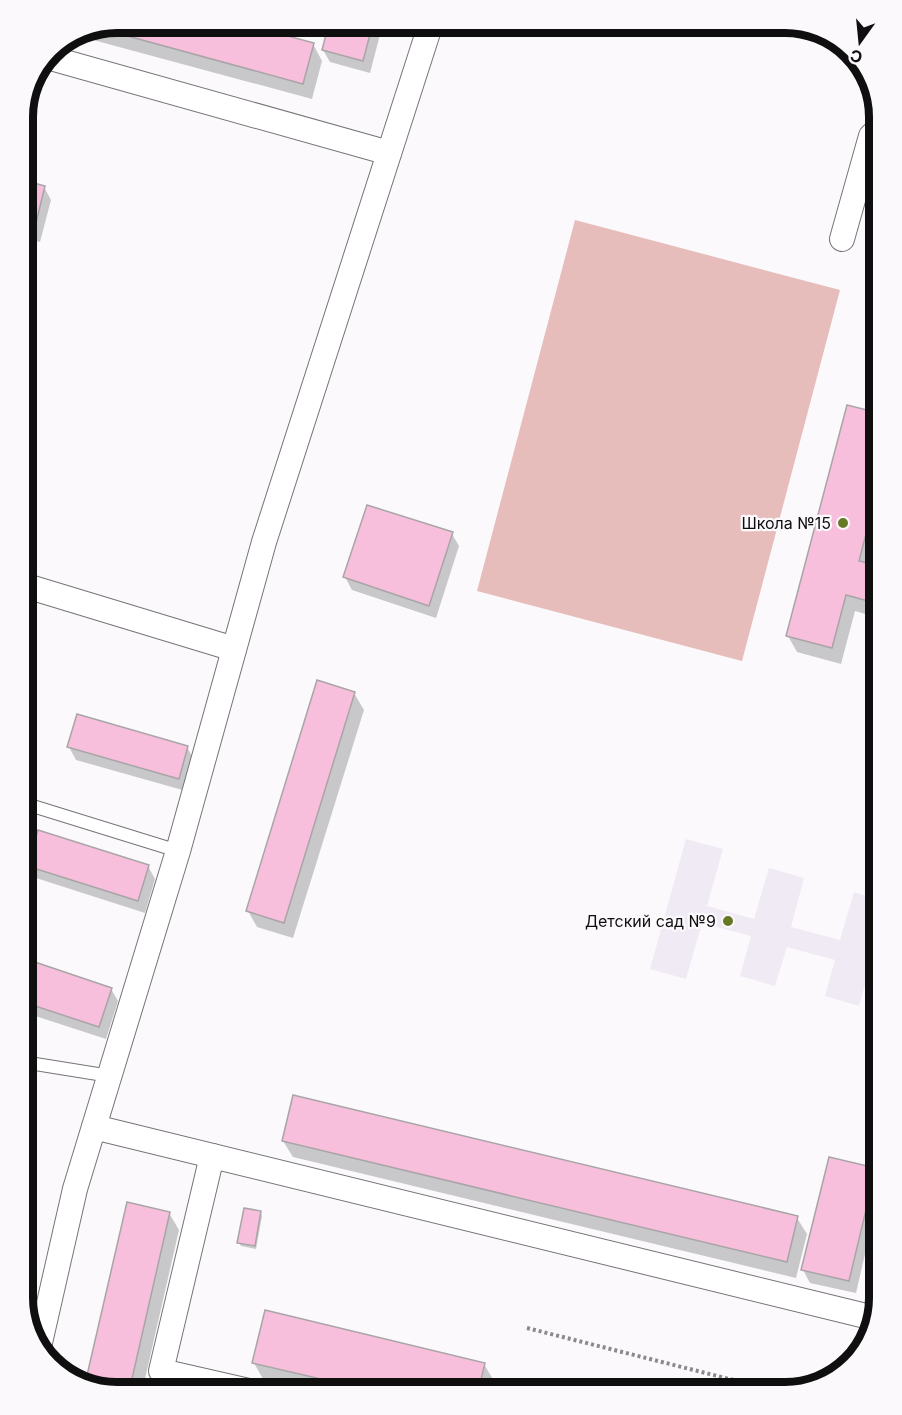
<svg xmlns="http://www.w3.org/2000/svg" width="902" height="1415" viewBox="0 0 902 1415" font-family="Inter,sans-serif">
  <rect width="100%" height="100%" fill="#fbf9fc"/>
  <path fill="#f0eaf4" d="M686 839 723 849 707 906 754 919 769 868 804 878 791 927 840 940 854 892 879 900V935L875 950 879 952V973L869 970 859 1006 825 996 835 960 787 947 775 986 740 976 751 936 702 923 686 979 650 969Z"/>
  <path fill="#e7bdbb" d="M575 220 840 290 742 661 477 591Z"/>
  <g fill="#0003">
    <path d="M117 23H233L313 44 322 61 312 99 82 37Z"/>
    <path d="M331 23H383L370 73 330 62 323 50Z"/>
    <path d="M23 182 44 187 51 200 40 242 23 238Z"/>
    <path d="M848 406 879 415V535L871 566 879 568V618L855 611 841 664 797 652 788 636Z"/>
    <path d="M452 534 459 546 436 618 352 590 345 577Z"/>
    <path d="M879 680V707L875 699Z"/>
    <path d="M354 693 364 710 293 938 257 927 248 911Z"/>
    <path d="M69 747H187L194 760 186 791 76 760Z"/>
    <path d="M28 866H148L155 879 145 913 36 878Z"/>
    <path d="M23 960 111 989 118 1001 106 1039 23 1012Z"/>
    <path d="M283 1141 797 1218 807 1234 796 1278 293 1157Z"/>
    <path d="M875 1170 879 1177V1194L856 1293 810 1283 803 1270Z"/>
    <path d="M260 1212 262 1216 256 1249 241 1246 239 1242Z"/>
    <path d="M169 1213 179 1230 142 1392H111L87 1384Z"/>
    <path d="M254 1363 484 1364 494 1381 491 1392H319L263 1379Z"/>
    <path d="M543 1381 593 1392H541Z"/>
  </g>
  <g fill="#f7bfdc" stroke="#a9a5a7" stroke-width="1.5">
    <path d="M117 23H239L314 43 303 84 102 29Z"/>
    <path d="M329 23H373L363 61 322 50Z"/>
    <path d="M23 180 45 186 34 231 23 228Z"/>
    <path d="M847 405 879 413V484L859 561 879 566V604L846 595 832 648 786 636Z"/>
    <path d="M367 505 453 532 429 606 343 577Z"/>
    <path d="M317 680 355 692 284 923 246 911Z"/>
    <path d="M77 714 188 746 179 779 67 747Z"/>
    <path d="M38 830 149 865 138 901 27 866Z"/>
    <path d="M23 958 112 988 99 1027 23 1002Z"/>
    <path d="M293 1095 798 1216 787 1262 282 1141Z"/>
    <path d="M829 1157 876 1168 849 1281 801 1270Z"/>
    <path d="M127 1202 170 1212 129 1392H111L85 1384Z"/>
    <path d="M244 1208 261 1211 255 1246 237 1243Z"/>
    <path d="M265 1310 485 1363 478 1392H377L252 1363Z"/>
    <path d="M542 1379 600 1392H539Z"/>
  </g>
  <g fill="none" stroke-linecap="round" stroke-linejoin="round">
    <g stroke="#767478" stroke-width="14">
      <g id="service">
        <path d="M23 803 178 851"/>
        <path d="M23 1062 110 1076"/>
      </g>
    </g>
    <g stroke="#767478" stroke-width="26">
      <g id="minor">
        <path d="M47 57 389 153"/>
        <path d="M842 239 871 136 879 129"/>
        <path d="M23 585 234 649"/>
        <path d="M94 1127 874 1318"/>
        <path d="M212 1156 161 1371 253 1392"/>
        <path d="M39 1347 75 1189 178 851 264 542 431 23"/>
      </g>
    </g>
    <g stroke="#8b898b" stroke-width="4" stroke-dasharray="3 3" stroke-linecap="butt">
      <path d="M870 1005 879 1021"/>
      <path d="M527 1328 781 1392"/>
      <path d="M793 1391 810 1382 819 1385"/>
    </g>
    <use href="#service" stroke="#fff" stroke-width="12"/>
    <use href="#minor" stroke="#fff" stroke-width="24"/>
  </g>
  <g fill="#677827" stroke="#fbf9fc" stroke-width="2">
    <circle cx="843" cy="523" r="6"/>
    <circle cx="728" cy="921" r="6"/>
  </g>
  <g text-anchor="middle" stroke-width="4.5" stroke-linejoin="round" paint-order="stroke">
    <g font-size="16" fill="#100f10" stroke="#fbf9fc" text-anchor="end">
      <text x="831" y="529">Школа №15</text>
      <text x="716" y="927">Детский сад №9</text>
    </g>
  </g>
  <path d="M0 0H902V1415H0ZM117 33H785A84 84 0 0 1 869 117V1298A84 84 0 0 1 785 1382H117A84 84 0 0 1 33 1298V117A84 84 0 0 1 117 33Z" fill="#fbf9fc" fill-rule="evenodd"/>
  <path fill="none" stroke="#100f10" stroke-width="8" d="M117 33H785A84 84 0 0 1 869 117V1298A84 84 0 0 1 785 1382H117A84 84 0 0 1 33 1298V117A84 84 0 0 1 117 33Z"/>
  <g transform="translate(860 42) rotate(195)" stroke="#fbf9fc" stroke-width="4.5" paint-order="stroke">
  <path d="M0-4.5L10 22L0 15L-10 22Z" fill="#100f10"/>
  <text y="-9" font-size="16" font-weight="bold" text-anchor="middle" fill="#100f10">С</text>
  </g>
</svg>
